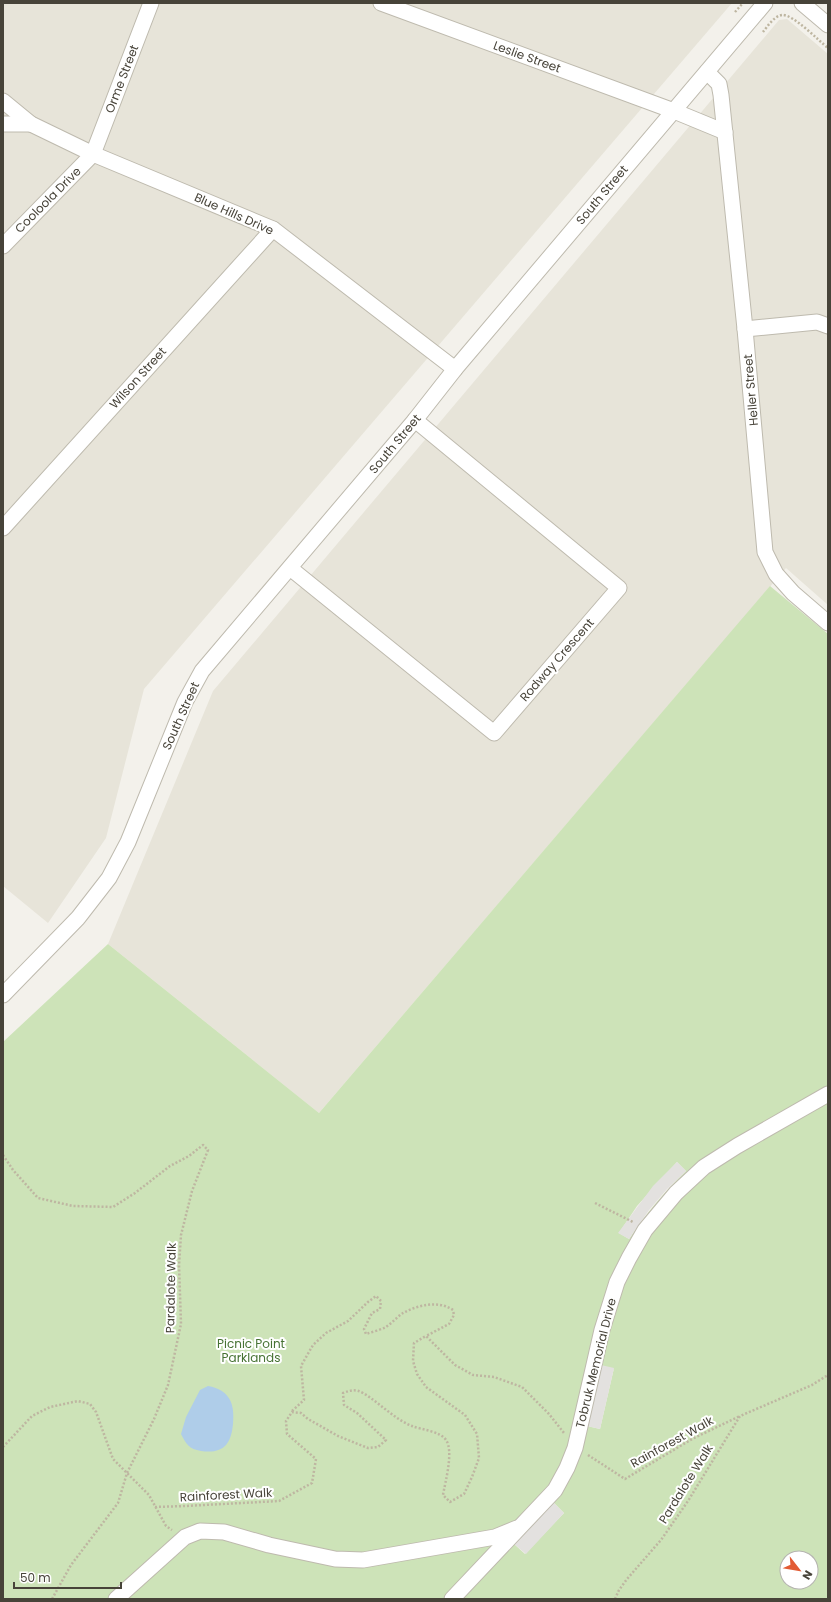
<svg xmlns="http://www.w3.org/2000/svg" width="831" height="1602" viewBox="0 0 831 1602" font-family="Poppins,sans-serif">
  <rect width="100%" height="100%" fill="#f3f1eb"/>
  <g fill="#e7e4d9">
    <path d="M3 3H732L144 689 106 838 48 923 3 886Z"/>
    <path d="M787 19 828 54V605L786 568 319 1113 108 944 213 691 779 20Z"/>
  </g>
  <path fill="#cde3b8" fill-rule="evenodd" d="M770 586 828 634V1599H3V1042L108 944 319 1113ZM677 1162 686 1171C664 1192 646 1214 629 1239L619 1233 637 1206ZM614 1368 600 1429 587 1426ZM553 1502 564 1513 525 1554 514 1544ZM787 1558H811V1582H787Z"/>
  <g fill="#e3e1df">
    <path d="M677 1162 686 1171 667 1189 649 1210 629 1239 618 1233 653 1186Z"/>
    <path d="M601 1365 614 1368 600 1429 587 1426Z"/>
    <path d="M553 1502 564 1513 526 1554 514 1544Z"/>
  </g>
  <path fill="#afcde9" d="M208 1386C230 1390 235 1404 233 1424 231 1445 223 1454 201 1451 189 1449 186 1444 181 1434L186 1417 200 1390Z"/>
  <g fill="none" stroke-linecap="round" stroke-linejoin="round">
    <g stroke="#bebaae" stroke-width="17">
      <g id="minor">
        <path d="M381 3 674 111 725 132"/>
        <path d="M802 3 828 25"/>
        <path d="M707 72 719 84 721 95 745 329 765 552 776 574 793 593 828 623"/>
        <path d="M3 101 31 124 93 154 273 229 455 369"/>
        <path d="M3 124H31"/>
        <path d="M3 246 93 154 151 3"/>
        <path d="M745 329 817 322 828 326"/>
        <path d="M3 528 273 229"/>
        <path d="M290 568 494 733 619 588 415 420"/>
        <path d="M3 995 78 918 109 878 128 842 185 702 202 671 415 420 455 369 765 3"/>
        <path d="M116 1599 185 1537 200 1531 224 1532 269 1545 335 1559 363 1560 495 1537 517 1528"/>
        <path d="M452 1599 555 1490 567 1468 575 1448 602 1330 617 1282 629 1258 645 1230 676 1193 704 1167 737 1146 828 1094"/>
      </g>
    </g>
    <g stroke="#beb6a1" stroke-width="2.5" stroke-dasharray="2 2" stroke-linecap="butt">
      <path d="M735 12 743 3"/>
      <path d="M763 32C767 27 774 16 782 15 793 14 819 41 828 48"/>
      <path d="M3 1155 13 1170 38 1198 73 1206 113 1207 135 1193 170 1166 189 1156 203 1145 208 1150 192 1191 181 1235 179 1265 181 1324 168 1385 154 1419 127 1473 118 1503 71 1565 52 1599"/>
      <path d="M595 1203 633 1222"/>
      <path d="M292 1411 304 1400 301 1366 313 1345 326 1333 348 1321 368 1302 376 1296 381 1301 380 1309 372 1313 364 1329 366 1334C372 1332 380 1330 386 1327 392 1323 397 1317 403 1313 418 1305 439 1300 453 1310L454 1315 449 1324 426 1336"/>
      <path d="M3 1447 32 1416 50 1407 78 1401 90 1404 96 1412 113 1459 149 1495 166 1526 172 1530"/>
      <path d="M588 1455 625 1479 692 1439 740 1416"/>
      <path d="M155 1507 185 1506 279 1501 312 1483 316 1459 287 1434 286 1421 292 1412 301 1413 308 1419 338 1436 368 1448 378 1447 386 1440 357 1413 344 1405 343 1393C351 1390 356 1389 363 1393 380 1403 394 1419 412 1426 422 1430 440 1431 446 1440 454 1451 445 1483 443 1495L450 1502 464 1494 472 1477 479 1458 477 1434 465 1415 426 1387 417 1374 413 1361 414 1343 426 1336 455 1365 473 1375 494 1377 522 1387 549 1414 564 1433"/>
      <path d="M615 1599 619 1590 627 1579 661 1540 688 1501 740 1416 812 1385 828 1375"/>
    </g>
    <use href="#minor" stroke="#fff" stroke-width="15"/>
  </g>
  <g text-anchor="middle" stroke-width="4" stroke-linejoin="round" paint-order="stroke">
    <g font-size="12" fill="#474339" stroke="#fff">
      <text transform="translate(527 57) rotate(20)" y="4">Leslie Street</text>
      <text transform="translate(122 79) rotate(-69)" y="4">Orme Street</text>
      <text transform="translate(602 195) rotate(-50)" y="4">South Street</text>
      <text transform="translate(48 200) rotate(-45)" y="4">Cooloola Drive</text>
      <text transform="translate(234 214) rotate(24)" y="4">Blue Hills Drive</text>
      <text transform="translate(138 378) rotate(-48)" y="4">Wilson Street</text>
      <text transform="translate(751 390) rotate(-95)" y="4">Heller Street</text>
      <text transform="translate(395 444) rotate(-50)" y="4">South Street</text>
      <text transform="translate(557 660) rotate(-49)" y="4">Rodway Crescent</text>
      <text transform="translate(181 716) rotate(-66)" y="4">South Street</text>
      <text transform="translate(171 1288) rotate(-89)" y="4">Pardalote Walk</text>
      <text transform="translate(596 1363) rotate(-76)" y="4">Tobruk Memorial Drive</text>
      <text transform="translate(672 1442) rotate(-29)" y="4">Rainforest Walk</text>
      <text transform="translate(686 1484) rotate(-58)" y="4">Pardalote Walk</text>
      <text transform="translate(226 1495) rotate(-3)" y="4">Rainforest Walk</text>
    </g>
    <g font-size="12" fill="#467233" stroke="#fff">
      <text x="251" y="1348">Picnic Point<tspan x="251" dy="14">Parklands</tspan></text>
    </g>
  </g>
  <rect width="831" height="1602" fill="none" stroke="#474339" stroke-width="8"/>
  <g transform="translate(799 1570) rotate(121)"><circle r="19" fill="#ffffff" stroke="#b5b4b0"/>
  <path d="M0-3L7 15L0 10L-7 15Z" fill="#e25b34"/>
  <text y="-6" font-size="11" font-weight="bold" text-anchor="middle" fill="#474339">N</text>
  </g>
  <path d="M14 1582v6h107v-6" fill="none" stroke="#474339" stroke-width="2"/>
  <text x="20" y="1582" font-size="12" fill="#474339" stroke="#ffffff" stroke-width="3" paint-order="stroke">50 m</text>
</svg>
